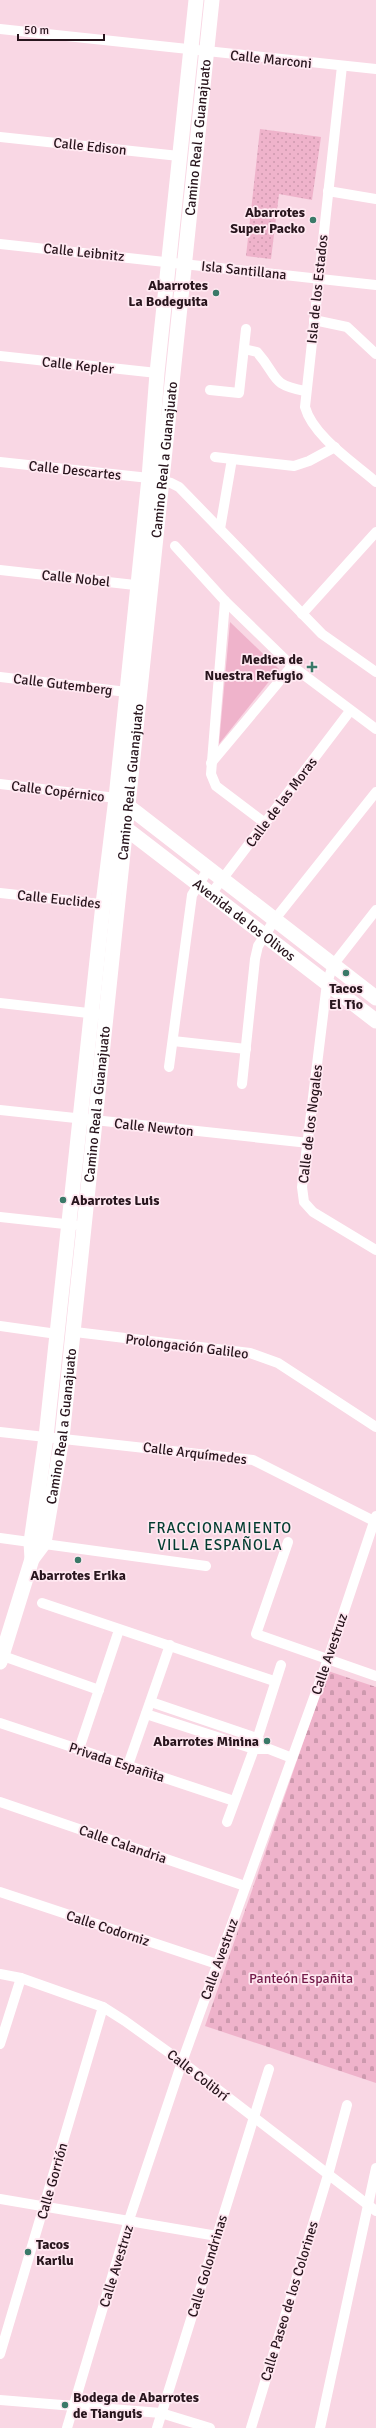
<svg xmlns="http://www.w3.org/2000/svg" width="376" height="2428" viewBox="0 0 376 2428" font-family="Signika,sans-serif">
  <defs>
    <pattern id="cemetery-stones" width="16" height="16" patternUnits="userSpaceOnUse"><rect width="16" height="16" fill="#efb3cb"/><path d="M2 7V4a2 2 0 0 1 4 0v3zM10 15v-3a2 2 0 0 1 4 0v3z" fill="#cd99ae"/></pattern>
    <pattern id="garden-dots" width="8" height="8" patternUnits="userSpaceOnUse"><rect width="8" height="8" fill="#efb3cb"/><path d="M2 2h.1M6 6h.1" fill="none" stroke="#cd99ae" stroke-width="1.8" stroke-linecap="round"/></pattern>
  </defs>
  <rect width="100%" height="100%" fill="#f9d7e4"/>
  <path fill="#efb3cb" d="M230 622 279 669 219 744Z"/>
  <path fill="url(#cemetery-stones)" d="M328 1671 376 1687V2083L205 2026Z"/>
  <path fill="url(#garden-dots)" d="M260 129 321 137 312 200 279 194 271 259 246 256Z"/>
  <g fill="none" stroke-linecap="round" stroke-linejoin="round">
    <g stroke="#fff" stroke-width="10">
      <path d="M0 29 376 69"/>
      <path d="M342 66 305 407C313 436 353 462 376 482"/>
      <path d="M0 137 179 156"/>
      <path d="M328 191 376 199"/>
      <path d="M0 244 376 285"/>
      <path d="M314 320 347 327 376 354"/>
      <path d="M244 349 257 352C279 377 269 384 305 391"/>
      <path d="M0 356 157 373"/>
      <path d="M210 390 239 393 246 329"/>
      <path d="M215 457 294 466 309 461 335 447"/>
      <path d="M0 462 149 478 171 483 179 487 322 634 376 672"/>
      <path d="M220 529 232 459"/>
      <path d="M175 546 225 601 292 666 376 729"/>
      <path d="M0 570 144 586"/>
      <path d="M225 601 211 774 216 786 265 823"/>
      <path d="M302 614 376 532"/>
      <path d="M0 677 127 692"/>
      <path d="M211 763 292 666"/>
      <path d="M0 784 116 798"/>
      <path d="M0 893 109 905"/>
      <path d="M211 894 350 711"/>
      <path d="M376 910 333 965 327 983 302 1187 304 1202 313 1212 376 1250"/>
      <path d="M0 1003 97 1014"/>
      <path d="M173 1041 246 1049"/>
      <path d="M169 1067 192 895 209 868"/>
      <path d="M242 1084 255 959 258 946 275 919 376 792"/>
      <path d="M0 1110 309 1143"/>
      <path d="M0 1217 74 1225"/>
      <path d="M0 1326 57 1334"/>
      <path d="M75 1332 250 1353 278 1363 376 1427"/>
      <path d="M0 1432 253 1460 376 1522"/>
      <path d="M0 1538 206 1566"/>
      <path d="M288 1542 256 1634 376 1676"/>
      <path d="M42 1603 274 1681"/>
      <path d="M0 1655 99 1690"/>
      <path d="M151 1702 257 1738 261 1742"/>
      <path d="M146 1714 254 1749H269L292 1758"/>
      <path d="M0 1723 234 1801"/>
      <path d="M79 1749 119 1630"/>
      <path d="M128 1765 170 1645"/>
      <path d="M0 1802 245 1886"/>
      <path d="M227 1822 254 1749 281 1665"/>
      <path d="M0 1892 217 1964"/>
      <path d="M0 1974 21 1978 103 2007 125 2021 182 2062 376 2211"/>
      <path d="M0 2044 21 1978"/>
      <path d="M0 2199 217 2236"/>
      <path d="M0 2354 103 2007"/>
      <path d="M0 2400 161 2413 210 2428"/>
      <path d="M67 2428 129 2220 182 2062 328 1659 376 1516"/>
      <path d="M157 2428 269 2069"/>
      <path d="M251 2428 328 2175 347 2105"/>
      <path d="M320 2428 376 2168"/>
    </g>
    <g stroke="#fff" stroke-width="15">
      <path d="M124 803 376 998"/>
      <path id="s1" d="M120 824 376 1021"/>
      <path d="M32 1559 31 1542 46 1437 103 904 116 798 149 478 157 373 196 0"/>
      <path id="s2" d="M0 1662 32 1559 44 1543 62 1438 212 0"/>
    </g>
  </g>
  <g fill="#3a7968" stroke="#ffe8f1" stroke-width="1.5">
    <circle cx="313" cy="220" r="4"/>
    <circle cx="216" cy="293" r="4"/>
    <path d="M310 661h4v4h4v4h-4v4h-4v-4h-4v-4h4z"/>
    <circle cx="346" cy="973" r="4"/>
    <circle cx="63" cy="1200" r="4"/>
    <circle cx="78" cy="1560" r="4"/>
    <circle cx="267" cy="1741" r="4"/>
    <circle cx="28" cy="2252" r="4"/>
    <circle cx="65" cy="2405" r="4"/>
  </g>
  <g text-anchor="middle" stroke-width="3.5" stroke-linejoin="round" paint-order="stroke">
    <g font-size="14" fill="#28151d" stroke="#ffe8f1">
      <text transform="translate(271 59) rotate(6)" y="5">Calle Marconi</text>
      <text dy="5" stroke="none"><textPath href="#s2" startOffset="1542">Camino Real a Guanajuato</textPath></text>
      <text transform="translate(90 146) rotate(6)" y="5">Calle Edison</text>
      <text transform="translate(84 252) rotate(6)" y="5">Calle Leibnitz</text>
      <text transform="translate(244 270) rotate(6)" y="5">Isla Santillana</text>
      <text transform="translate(317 289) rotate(-84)" y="5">Isla de los Estados</text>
      <text transform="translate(78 365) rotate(6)" y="5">Calle Kepler</text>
      <text dy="5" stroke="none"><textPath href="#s2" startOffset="1218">Camino Real a Guanajuato</textPath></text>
      <text transform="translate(75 470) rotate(6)" y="5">Calle Descartes</text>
      <text transform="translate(76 578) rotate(6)" y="5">Calle Nobel</text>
      <text transform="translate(63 684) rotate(7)" y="5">Calle Gutemberg</text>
      <text dy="5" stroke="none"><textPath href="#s2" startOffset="894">Camino Real a Guanajuato</textPath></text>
      <text transform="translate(58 791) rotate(7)" y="5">Calle Copérnico</text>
      <text transform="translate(281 802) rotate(-53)" y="5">Calle de las Moras</text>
      <text transform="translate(59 899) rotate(6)" y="5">Calle Euclides</text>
      <text dy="5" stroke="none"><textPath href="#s1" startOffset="157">Avenida de los Olivos</textPath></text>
      <text dy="5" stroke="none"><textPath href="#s2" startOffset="570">Camino Real a Guanajuato</textPath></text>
      <text transform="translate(310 1124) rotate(-83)" y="5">Calle de los Nogales</text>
      <text transform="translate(154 1127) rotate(6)" y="5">Calle Newton</text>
      <text transform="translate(187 1346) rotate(7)" y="5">Prolongación Galileo</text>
      <text dy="5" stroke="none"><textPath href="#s2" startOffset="246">Camino Real a Guanajuato</textPath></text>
      <text transform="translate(195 1453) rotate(7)" y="5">Calle Arquímedes</text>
      <text transform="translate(329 1654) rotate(-71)" y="5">Calle Avestruz</text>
      <text transform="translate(117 1762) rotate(18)" y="5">Privada Españita</text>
      <text transform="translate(123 1844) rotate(19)" y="5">Calle Calandria</text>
      <text transform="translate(108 1928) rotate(18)" y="5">Calle Codorniz</text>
      <text transform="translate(219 1959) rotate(-70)" y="5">Calle Avestruz</text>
      <text transform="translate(198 2075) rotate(38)" y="5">Calle Colibrí</text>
      <text transform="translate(52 2181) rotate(-74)" y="5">Calle Gorrión</text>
      <text transform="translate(116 2266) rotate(-73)" y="5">Calle Avestruz</text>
      <text transform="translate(207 2266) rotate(-73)" y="5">Calle Golondrinas</text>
      <text transform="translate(289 2301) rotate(-73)" y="5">Calle Paseo de los Colorines</text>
    </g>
    <g font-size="14" font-weight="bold" fill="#28151d" stroke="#ffe8f1" text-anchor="end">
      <text x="305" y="217">Abarrotes<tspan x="305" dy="16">Super Packo</tspan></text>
      <text x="208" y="290">Abarrotes<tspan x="208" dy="16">La Bodeguita</tspan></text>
      <text x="303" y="664">Medica de<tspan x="303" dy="16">Nuestra Refugio</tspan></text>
      <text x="346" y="993" text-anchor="middle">Tacos<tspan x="346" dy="16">El Tio</tspan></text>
      <text x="71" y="1205" text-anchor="start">Abarrotes Luis</text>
      <text x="78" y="1580" text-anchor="middle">Abarrotes Erika</text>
      <text x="259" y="1746">Abarrotes Minina</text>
      <text x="36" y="2249" text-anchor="start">Tacos<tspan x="36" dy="16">Karilu</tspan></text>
      <text x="73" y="2402" text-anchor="start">Bodega de Abarrotes<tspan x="73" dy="16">de Tianguis</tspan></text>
    </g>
    <g font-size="14" fill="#731a49" stroke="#ffe8f1">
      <text x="301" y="1983">Panteón Españita</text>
    </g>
    <g font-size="15" letter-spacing="1" fill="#033d31" stroke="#ffe8f1">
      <text x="220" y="1533">FRACCIONAMIENTO<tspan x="220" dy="17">VILLA ESPAÑOLA</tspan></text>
    </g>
  </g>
  <path d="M18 34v6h86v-6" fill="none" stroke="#28151d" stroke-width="2"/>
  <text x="24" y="34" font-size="12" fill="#28151d" stroke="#ffe8f1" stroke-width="3" paint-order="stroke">50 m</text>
</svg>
